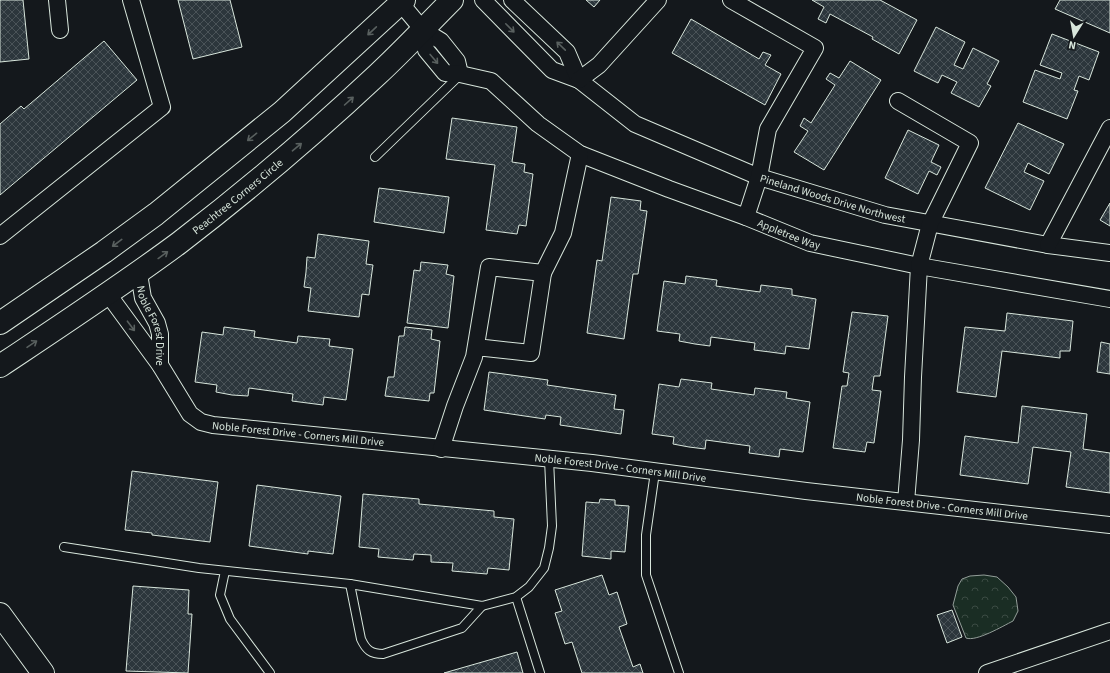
<svg xmlns="http://www.w3.org/2000/svg" width="1110" height="673" viewBox="0 0 1110 673" font-family="'Source Sans 3',sans-serif">
  <defs>
    <pattern id="forest-crowns" width="20" height="18" patternUnits="userSpaceOnUse"><rect width="20" height="18" fill="#1a2d24"/><path d="M2 6a3 3 0 1 1 6 0M12 15a3 3 0 1 1 6 0" fill="none" stroke="#3b4b43"/></pattern>
    <pattern id="building-cross-hatch" width="8" height="8" patternUnits="userSpaceOnUse"><rect width="8" height="8" fill="#2c363c"/><path d="M0 0l8 8M0 8l8-8" fill="none" stroke="#4a5358"/></pattern>
  </defs>
  <rect width="100%" height="100%" fill="#14181c"/>
  <path fill="url(#forest-crowns)" stroke="#939e99" d="M984 575 997 577 1008 587 1016 597 1018 611 1013 621C1003 626 976 642 966 638L953 605 958 586 962 579 970 576Z"/>
  <g fill="url(#building-cross-hatch)" stroke="#d8e6dc">
    <path d="M0 0H23L29 59 0 62Z"/>
    <path d="M178 0H230L242 47 193 59Z"/>
    <path d="M586 0H600L594 7Z"/>
    <path d="M812 0H880L917 20 899 54 872 39 873 37 830 14 826 23 818 19 824 7Z"/>
    <path d="M1060 0H1110V33L1055 9Z"/>
    <path d="M691 19 759 59 763 52 771 55 765 65 781 74 765 105 672 53Z"/>
    <path d="M936 27 965 42 954 65 963 69 973 48 999 61 987 84 991 86 979 107 951 93 957 82 942 75 938 83 914 71Z"/>
    <path d="M1052 34 1099 52 1089 80 1079 76 1074 90 1078 91 1067 119 1023 102 1035 70 1060 79 1062 73 1040 65Z"/>
    <path d="M104 41 137 80 0 195V124L21 106 24 109Z"/>
    <path d="M850 61 881 80 824 170 794 152 808 131 800 126 804 118 811 123 835 85 826 79 830 73 839 78Z"/>
    <path d="M452 118 517 127 512 162 525 164 524 172 533 174 526 226 519 225 517 234 486 230 495 165 446 159Z"/>
    <path d="M1018 123 1064 144 1049 174 1028 163 1024 172 1044 181 1030 210 985 188Z"/>
    <path d="M908 130 939 145 931 162 941 167 937 175 929 171 918 194 885 178Z"/>
    <path d="M379 188 449 197 444 233 374 222Z"/>
    <path d="M611 197 641 201 640 210 647 211 638 274H633L624 339 587 333 597 260 602 261Z"/>
    <path d="M1110 203V226L1100 220Z"/>
    <path d="M318 234 369 241 366 264 373 265 371 279 369 295 362 294 359 317 308 311 311 288 304 287 306 272 307 257 315 258Z"/>
    <path d="M421 262 448 265 446 274 454 276 448 328 407 323 414 270 420 271Z"/>
    <path d="M686 276 717 280 716 286 760 292 761 285 792 289V295L816 299 809 349 786 346 785 354 770 352 754 350 755 343 711 337 710 346 695 344 679 341 680 334 657 331 664 281 685 284Z"/>
    <path d="M852 312 888 316 880 376H874L872 390 881 391 874 443 867 442 865 452 833 448 842 386H847L849 373 843 372Z"/>
    <path d="M1007 313 1073 321 1070 351H1060V358L1002 351 996 397 957 392 965 327 1005 331Z"/>
    <path d="M224 327 255 331 254 337 297 343 298 336 330 339 329 346 353 349 346 400 324 397 323 405 292 401 293 394 249 388 248 396 232 395 216 392 217 385 195 382 202 332 223 335Z"/>
    <path d="M405 327 432 330 431 339 440 341 434 393H430L429 401 385 396 388 377H394L399 336H404Z"/>
    <path d="M1101 342 1110 344V374L1097 372Z"/>
    <path d="M489 372 548 380 547 385 616 395 614 409 624 410 621 434 560 425 561 417 546 415 545 419 484 410Z"/>
    <path d="M681 379 712 383 711 389 754 395 755 388 787 392 786 398 810 402 803 452 780 449 779 457 749 453 750 446 706 440 705 449 689 447 673 444 674 437 652 434 659 384 679 387Z"/>
    <path d="M1022 406 1087 414 1083 449 1110 453V493L1066 487 1071 452 1033 447 1028 484 960 475 965 436 1018 443Z"/>
    <path d="M132 471 218 482 210 542 152 535V533L125 530Z"/>
    <path d="M257 485 341 496 333 554 308 551V554L249 546Z"/>
    <path d="M363 494 419 499V504L494 511V517L514 519 509 570 488 568 487 574 452 571 453 563 431 562V555L414 554 413 560 378 557 379 549 359 547Z"/>
    <path d="M600 499 615 500V505L629 506 625 552 611 551V559L582 556 586 502 599 503Z"/>
    <path d="M602 575 609 595 617 592 627 624 619 627 633 667 640 664 643 673H582L572 642 565 644 555 613 562 611 555 590Z"/>
    <path d="M133 586 189 590 188 614H192L188 673 126 671Z"/>
    <path d="M952 610 962 637 947 643 937 615Z"/>
    <path d="M517 652 523 673H444Z"/>
  </g>
  <g fill="none" stroke-linecap="round" stroke-linejoin="round">
    <g stroke="#d8e6dc" stroke-width="10">
      <g id="lane">
        <path d="M375 157 460 75"/>
        <path d="M655 472 646 535V575L679 673"/>
        <path d="M64 547 199 568 350 584 482 606 516 597 529 587 544 568 549 548 552 526 549 459"/>
        <path d="M225 571 220 595 230 619 270 673"/>
        <path d="M350 584 361 639C366 650 371 654 383 654L462 628 482 606"/>
        <path d="M516 597 540 673"/>
      </g>
    </g>
    <g stroke="#d8e6dc" stroke-width="18">
      <g id="street">
        <path d="M57 0 60 30"/>
        <path d="M398 0 423 30 441 41 457 61 460 74"/>
        <path id="s1" d="M483 0 552 70 579 80 635 124 759 177 885 215 1048 245 1110 253"/>
        <path d="M512 0 567 52 579 80"/>
        <path d="M731 0 815 48 768 129 759 177 746 217"/>
        <path id="s2" d="M423 30 426 50 445 73 460 74 491 81 538 124 580 154 669 189 746 217 810 243 919 266 913 377 911 440 906 502"/>
        <path d="M579 80 599 65 658 0"/>
        <path d="M898 101 970 143 930 224 919 266 1110 299"/>
        <path d="M0 236 162 107 131 0"/>
        <path d="M1048 245 1110 128"/>
        <path id="s3" d="M141 270 140 280 143 298 157 323 160 334V365"/>
        <path d="M543 273 563 233 580 154"/>
        <path id="s4" d="M108 294 160 365 190 414 201 422 213 425 592 463 806 491 1110 525"/>
        <path d="M441 449 455 406 474 357 489 267 543 273 531 353 476 347"/>
        <path d="M987 673 1110 631"/>
      </g>
    </g>
    <g stroke="#d8e6dc" stroke-width="24">
      <g id="secondary">
        <path d="M0 323 104 252 156 214 282 112 404 0"/>
        <path id="s5" d="M0 366C60 326 121 286 179 243 248 190 314 134 377 75 403 51 427 25 452 0"/>
      </g>
    </g>
    <g stroke="#d8e6dc" stroke-width="24">
      <path id="primary" d="M0 614 43 673"/>
    </g>
    <use href="#lane" stroke="#14181c" stroke-width="8"/>
    <use href="#street" stroke="#14181c" stroke-width="16"/>
    <use href="#secondary" stroke="#14181c" stroke-width="22"/>
    <use href="#primary" stroke="#14181c" stroke-width="22"/>
  </g>
  <defs><path id="oneway-shaft" d="M-6 0H5M1.5-3L5.5 0L1.5 3" fill="none" stroke-width="1.6" stroke-linecap="round" stroke-linejoin="round"/></defs>
  <g stroke="#59605f">
    <use href="#oneway-shaft" transform="translate(510 28) rotate(45)"/>
    <use href="#oneway-shaft" transform="translate(372 31) rotate(137)"/>
    <use href="#oneway-shaft" transform="translate(561 46) rotate(-136)"/>
    <use href="#oneway-shaft" transform="translate(434 59) rotate(50)"/>
    <use href="#oneway-shaft" transform="translate(349 101) rotate(-42)"/>
    <use href="#oneway-shaft" transform="translate(252 137) rotate(141)"/>
    <use href="#oneway-shaft" transform="translate(297 147) rotate(-40)"/>
    <use href="#oneway-shaft" transform="translate(117 243) rotate(143)"/>
    <use href="#oneway-shaft" transform="translate(163 255) rotate(-36)"/>
    <use href="#oneway-shaft" transform="translate(131 326) rotate(53)"/>
    <use href="#oneway-shaft" transform="translate(32 344) rotate(-34)"/>
  </g>
  <g text-anchor="middle" stroke-width="3" stroke-linejoin="round" paint-order="stroke">
    <g font-size="11" fill="#d8e6dc" stroke="#14181c">
      <text dy="4" stroke="none"><textPath href="#s5" startOffset="292">Peachtree Corners Circle</textPath></text>
      <text dy="4" stroke="none"><textPath href="#s1" startOffset="410">Pineland Woods Drive Northwest</textPath></text>
      <text dy="4" stroke="none"><textPath href="#s2" startOffset="436">Appletree Way</textPath></text>
      <text dy="4" stroke="none"><textPath href="#s3" startOffset="58">Noble Forest Drive</textPath></text>
      <text dy="4" stroke="none"><textPath href="#s4" startOffset="257">Noble Forest Drive - Corners Mill Drive</textPath></text>
      <text dy="4" stroke="none"><textPath href="#s4" startOffset="581">Noble Forest Drive - Corners Mill Drive</textPath></text>
      <text dy="4" stroke="none"><textPath href="#s4" startOffset="905">Noble Forest Drive - Corners Mill Drive</textPath></text>
    </g>
  </g>
  <g transform="translate(1074 36) rotate(191)" stroke="#14181c" stroke-width="3" paint-order="stroke">
  <path d="M0-3L7 15L0 10L-7 15Z" fill="#d8e6dc"/>
  <text y="-6" font-size="11" font-weight="bold" text-anchor="middle" fill="#d8e6dc">N</text>
  </g>
</svg>
